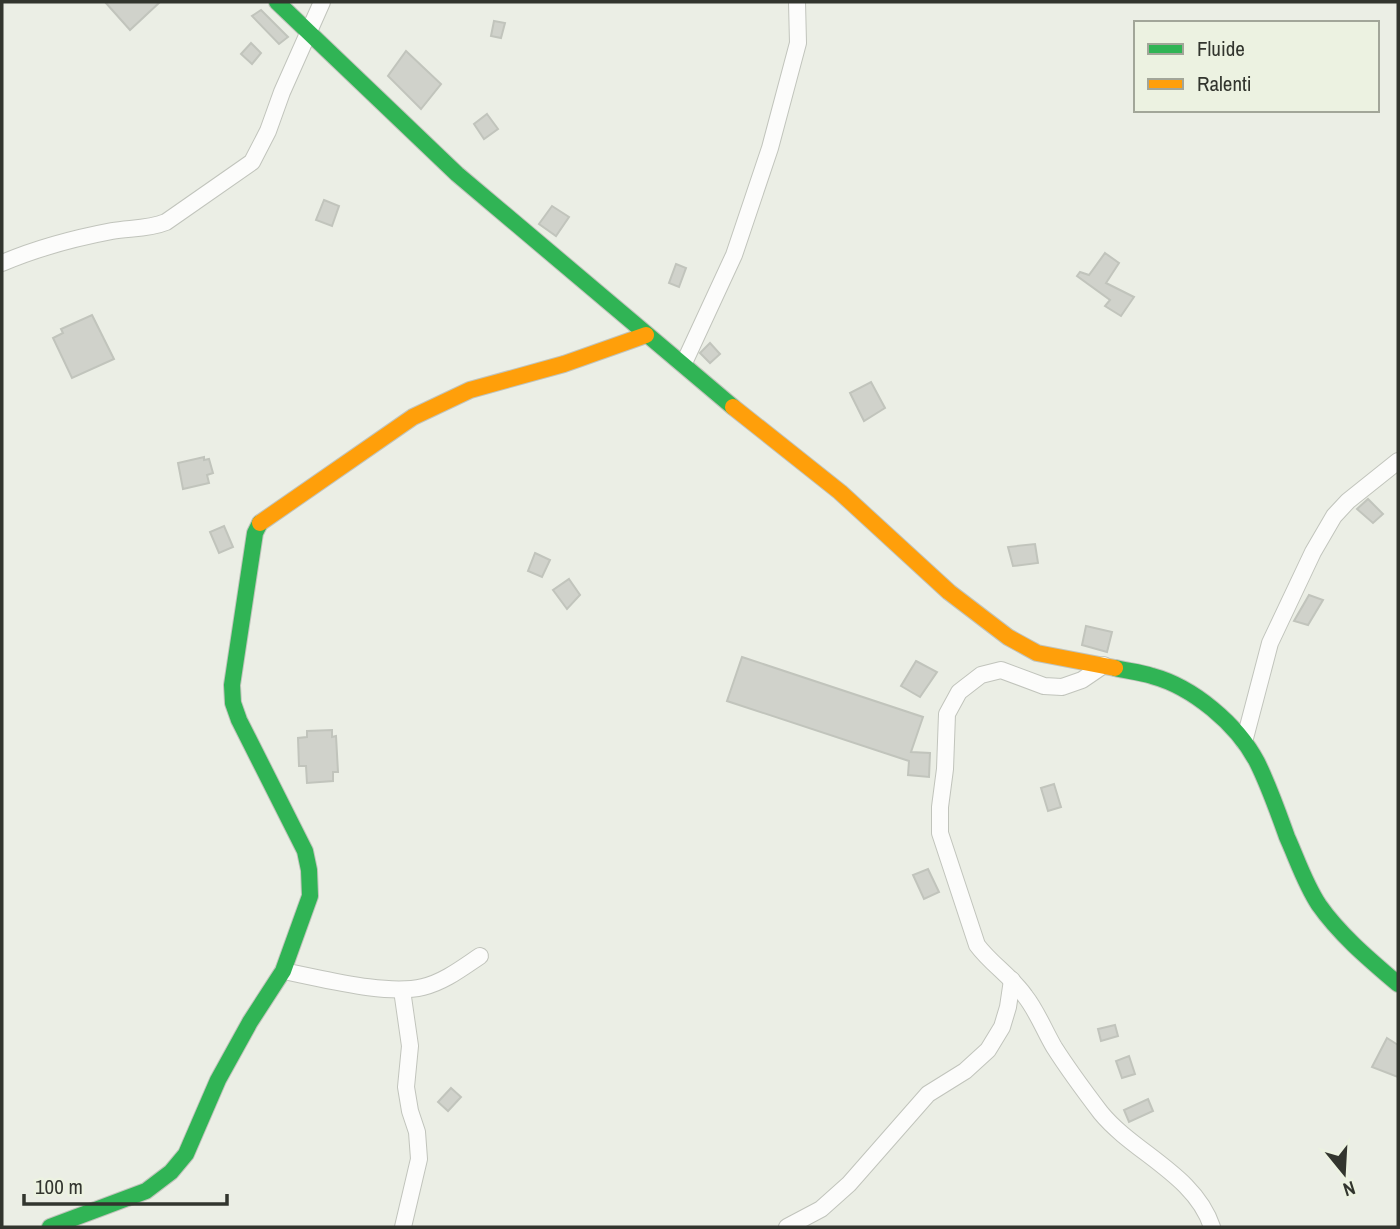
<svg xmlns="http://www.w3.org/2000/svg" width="1400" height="1229" viewBox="0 0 1400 1229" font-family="'Archivo Narrow',sans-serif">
  <rect width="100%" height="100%" fill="#ebeee5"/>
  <g fill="#d0d2cb" stroke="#c1c4bc" stroke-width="2">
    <path d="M105 2H160L130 30Z"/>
    <path d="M261 10 288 37 279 44 252 16Z"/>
    <path d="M494 21 505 23 501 38 491 36Z"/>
    <path d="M251 43 261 53 252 64 241 54Z"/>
    <path d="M406 51 441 84 421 109 388 76Z"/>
    <path d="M487 114 498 129 484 139 474 124Z"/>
    <path d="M324 200 339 206 332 226 316 220Z"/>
    <path d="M552 206 569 217 556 236 539 224Z"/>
    <path d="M1105 253 1119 263 1106 283 1134 297 1121 316 1105 306 1110 300 1077 276 1080 272 1089 275Z"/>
    <path d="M676 264 686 268 679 287 669 283Z"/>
    <path d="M92 315 114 359 72 378 53 338 63 333 61 329Z"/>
    <path d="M710 343 720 354 710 363 700 353Z"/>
    <path d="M871 382 885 408 864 421 850 393Z"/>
    <path d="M204 457V460L209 459 213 473 207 475 209 483 183 489 178 463Z"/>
    <path d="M1368 499 1383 514 1373 523 1357 509Z"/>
    <path d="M224 526 233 547 219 553 210 532Z"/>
    <path d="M1035 544 1038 563 1013 566 1008 547Z"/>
    <path d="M535 553 550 560 542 577 528 571Z"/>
    <path d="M569 579 580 595 567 609 553 590Z"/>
    <path d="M1309 595 1323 600 1308 625 1294 621Z"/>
    <path d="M1086 626 1112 632 1107 652 1082 645Z"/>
    <path d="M742 657 923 717 911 752 930 753 929 777 908 775 909 761 727 701Z"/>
    <path d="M916 661 937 672 920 697 901 686Z"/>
    <path d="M332 730V737L336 736 338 772H333V781L307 783 306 766H299L298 738 307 737V731Z"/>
    <path d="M1054 784 1061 807 1048 811 1041 788Z"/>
    <path d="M928 869 939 892 924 899 913 875Z"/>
    <path d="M1115 1025 1118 1036 1101 1041 1098 1029Z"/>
    <path d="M1387 1038 1398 1045V1077L1372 1067Z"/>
    <path d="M1129 1056 1135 1074 1122 1078 1116 1061Z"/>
    <path d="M451 1088 461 1097 448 1111 438 1102Z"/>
    <path d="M1148 1099 1153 1111 1129 1122 1124 1110Z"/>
  </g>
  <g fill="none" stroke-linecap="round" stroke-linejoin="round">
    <g stroke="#c1c4bc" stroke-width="18">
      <g id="street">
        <path d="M2 263C37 248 75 238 112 231 130 228 149 229 166 222L252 162 268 131 282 92 322 2"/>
        <path d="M684 363 734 255 770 148 798 43 797 2"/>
        <path d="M1104 665 1082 680 1062 687 1044 686 1001 670 981 675 959 692 947 714 945 769 940 807V833L977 945C991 964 1011 976 1025 996 1037 1011 1044 1030 1054 1047 1068 1069 1085 1092 1101 1113 1134 1153 1195 1175 1212 1227"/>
        <path d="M1244 742 1270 643 1313 552 1334 516 1348 501 1398 461"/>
        <path d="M283 971C321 978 386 996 423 987 444 982 462 968 480 956"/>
        <path d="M402 990 410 1046 406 1087 410 1111 417 1132 419 1159 403 1227"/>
        <path d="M787 1227 821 1209 849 1184 928 1094 965 1071 988 1050 1002 1027 1008 1007 1012 980"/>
      </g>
    </g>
    <g stroke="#c1c4bc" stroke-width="18">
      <g id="fast">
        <path d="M277 2 457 174 733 407"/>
        <path d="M1115 668C1127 671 1140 672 1152 676 1193 687 1237 724 1257 762 1269 786 1278 812 1287 837 1297 859 1305 884 1319 905 1340 935 1370 960 1398 984"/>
        <path d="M50 1227 146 1191 171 1172 186 1154 218 1080 250 1022 283 971 310 896 309 870 305 851 239 720 233 703 232 685 255 533 260 523"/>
      </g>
    </g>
    <g stroke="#c1c4bc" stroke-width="18">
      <g id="slow">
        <path d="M733 407 840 492 949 592 1008 637 1037 653 1115 668"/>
        <path d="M260 523 413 417 470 390 564 364 646 335"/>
      </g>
    </g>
    <use href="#street" stroke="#fcfcfb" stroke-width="16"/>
    <use href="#fast" stroke="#30b455" stroke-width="16"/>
    <use href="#slow" stroke="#ff9f0a" stroke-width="16"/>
  </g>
  <rect width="1400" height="1229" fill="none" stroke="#32352e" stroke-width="7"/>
  <rect x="1134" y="21" width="245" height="91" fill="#ecf2e1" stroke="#a2a699" stroke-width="2"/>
  <rect x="1148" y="44" width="35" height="10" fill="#30b455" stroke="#a2a699" stroke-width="2"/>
  <text x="1197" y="56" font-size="21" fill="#32352e">Fluide</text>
  <rect x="1148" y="79" width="35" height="10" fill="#ff9f0a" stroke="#a2a699" stroke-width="2"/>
  <text x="1197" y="91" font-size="21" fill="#32352e">Ralenti</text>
  <g transform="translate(1344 1173) rotate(162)" stroke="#ecf2e1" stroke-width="5" paint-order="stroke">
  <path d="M0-5L12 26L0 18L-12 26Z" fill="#32352e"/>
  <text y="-10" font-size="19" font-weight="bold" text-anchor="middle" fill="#32352e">N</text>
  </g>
  <path d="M24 1194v10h203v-10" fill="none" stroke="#32352e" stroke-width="3.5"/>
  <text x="35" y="1194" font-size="21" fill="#32352e" stroke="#ecf2e1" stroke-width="5" paint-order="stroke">100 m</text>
</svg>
